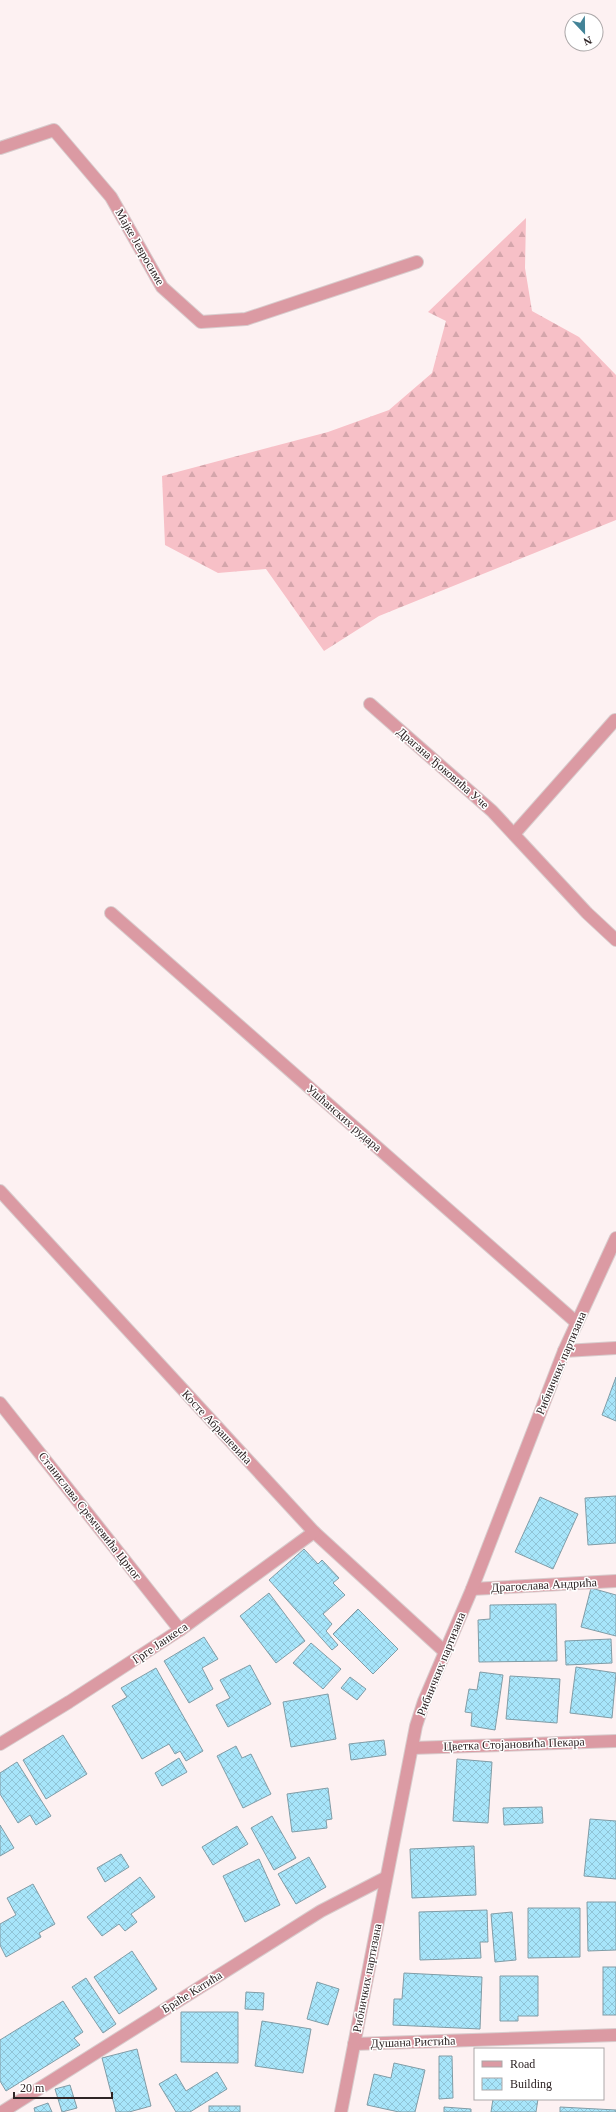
<svg xmlns="http://www.w3.org/2000/svg" width="616" height="2112" viewBox="0 0 616 2112" font-family="Georgia,serif">
  <defs>
    <pattern id="forest-firs" width="22" height="20" patternUnits="userSpaceOnUse"><rect width="22" height="20" fill="#f7c0c7"/><path d="M5 1l3.5 6h-7zM16 11l3.5 6h-7z" fill="#d4a5ab"/></pattern>
    <pattern id="building-cross-hatch" width="8" height="8" patternUnits="userSpaceOnUse"><rect width="8" height="8" fill="#a7e5fa"/><path d="M0 0l8 8M0 8l8-8" fill="none" stroke="#90c4d6"/></pattern>
  </defs>
  <rect width="100%" height="100%" fill="#fdf1f2"/>
  <path fill="url(#forest-firs)" d="M526 218 525 268 532 311 579 337 616 375V520L379 616 324 651 266 569 218 573 165 545 162 476 328 432 389 410 432 373 446 321 428 312Z"/>
  <g fill="url(#building-cross-hatch)" stroke="#819ca6">
    <path d="M616 1377V1421L602 1415Z"/>
    <path d="M616 1496V1543L588 1545 585 1498Z"/>
    <path d="M540 1497 578 1514 553 1569 515 1552Z"/>
    <path d="M304 1549 318 1564 322 1560 339 1578 333 1583 345 1595 323 1614 332 1624 326 1631 338 1645 332 1650 269 1580Z"/>
    <path d="M591 1588 616 1595V1636L581 1627Z"/>
    <path d="M269 1593 305 1641 276 1663 240 1616Z"/>
    <path d="M556 1604 557 1661 479 1662 478 1620 490 1619V1605Z"/>
    <path d="M358 1609 398 1649 373 1674 333 1634Z"/>
    <path d="M204 1637 218 1659 202 1668 213 1689 189 1703 164 1661Z"/>
    <path d="M611 1639 612 1663 566 1665 565 1641Z"/>
    <path d="M311 1643 341 1669 323 1689 293 1663Z"/>
    <path d="M250 1665 271 1704 228 1727 216 1705 230 1698 220 1680Z"/>
    <path d="M576 1667 616 1673 612 1718 570 1713Z"/>
    <path d="M156 1668 203 1751 186 1761 180 1751 175 1754 169 1744 142 1759 112 1706 127 1697 121 1688Z"/>
    <path d="M480 1672 503 1675 495 1730 471 1726 472 1713 465 1712 469 1689 477 1690Z"/>
    <path d="M510 1676 560 1679 557 1723 506 1719Z"/>
    <path d="M350 1677 366 1689 357 1700 341 1688Z"/>
    <path d="M328 1694 336 1739 291 1747 283 1702Z"/>
    <path d="M63 1735 87 1774 46 1799 23 1760Z"/>
    <path d="M384 1740 386 1755 351 1760 349 1744Z"/>
    <path d="M236 1746 242 1758 251 1754 271 1794 243 1808 217 1756Z"/>
    <path d="M179 1758 187 1772 162 1786 155 1773Z"/>
    <path d="M457 1759 492 1762 488 1823 453 1821Z"/>
    <path d="M17 1762 51 1816 36 1825 30 1815 18 1823 0 1794V1773Z"/>
    <path d="M328 1788 332 1819 326 1820 327 1828 292 1832 287 1794Z"/>
    <path d="M542 1807 543 1823 504 1825 503 1808Z"/>
    <path d="M272 1816 296 1858 274 1870 251 1828Z"/>
    <path d="M590 1819 616 1821V1879L584 1876Z"/>
    <path d="M0 1825 14 1848 0 1856Z"/>
    <path d="M237 1826 248 1844 213 1865 202 1847Z"/>
    <path d="M474 1846 476 1895 412 1898 410 1849Z"/>
    <path d="M121 1854 129 1867 105 1882 97 1868Z"/>
    <path d="M309 1857 326 1887 296 1904 278 1874Z"/>
    <path d="M259 1859 280 1905 245 1922 223 1876Z"/>
    <path d="M140 1877 155 1897 131 1914 137 1922 125 1931 119 1924 102 1936 87 1917Z"/>
    <path d="M33 1884 55 1924 39 1933 41 1937 6 1957 0 1945V1924L16 1915 7 1898Z"/>
    <path d="M587 1902H616V1950L588 1951Z"/>
    <path d="M528 1908H580V1957L528 1958Z"/>
    <path d="M487 1910 488 1942H480L481 1958 420 1960 419 1912Z"/>
    <path d="M512 1912 516 1960 495 1962 491 1914Z"/>
    <path d="M132 1951 157 1989 119 2014 94 1977Z"/>
    <rect x="603" y="1967" width="13" height="48"/>
    <path d="M404 1973 482 1977 480 2029 393 2025 394 1999H402Z"/>
    <path d="M500 1976H538V2016H518V2021H500Z"/>
    <path d="M86 1978 116 2024 103 2033 72 1987Z"/>
    <path d="M317 1982 339 1989 328 2025 307 2019Z"/>
    <path d="M246 1992 264 1993 263 2010 245 2009Z"/>
    <path d="M63 2001 83 2032 74 2038 80 2045 6 2091 0 2081V2040Z"/>
    <path d="M181 2012H238V2063L181 2062Z"/>
    <path d="M262 2021 311 2029 303 2073 255 2066Z"/>
    <path d="M137 2049 151 2106 129 2112H116L102 2058Z"/>
    <path d="M439 2056H452L453 2098 439 2099Z"/>
    <path d="M394 2063 425 2070 415 2112H399L367 2105 374 2074 391 2078Z"/>
    <path d="M217 2072 227 2089 190 2112H176L159 2084 176 2074 186 2091Z"/>
    <path d="M70 2085 77 2108 62 2112 55 2089Z"/>
    <path d="M493 2099H538L536 2112H491Z"/>
    <path d="M48 2103 52 2112H35L34 2108Z"/>
    <rect x="209" y="2106" width="31" height="6"/>
    <path d="M444 2107 471 2109V2112H444Z"/>
    <path d="M560 2107 616 2110V2112H560Z"/>
  </g>
  <g fill="none" stroke-linecap="round" stroke-linejoin="round">
    <g stroke="#d8cccd" stroke-width="14">
      <g id="minor">
        <path d="M0 148 54 130 111 197 162 287 201 322 246 319 417 262"/>
        <path d="M370 704 492 811 587 913 616 940"/>
        <path d="M514 834 615 720"/>
        <path d="M111 913 577 1323"/>
        <path d="M0 1191 314 1532 445 1652"/>
        <path d="M564 1351 616 1348"/>
        <path d="M0 1403 180 1630"/>
        <path d="M472 1589 616 1581"/>
        <path d="M0 1744 69 1702 180 1630 314 1532"/>
        <path d="M412 1748 616 1741"/>
        <path d="M354 2044 616 2035"/>
        <path d="M2 2112 321 1911 385 1878"/>
        <path d="M341 2112 416 1726 424 1701 472 1589 564 1351 616 1238"/>
      </g>
    </g>
    <use href="#minor" stroke="#db9aa3" stroke-width="12"/>
  </g>
  <g text-anchor="middle" stroke-width="3" stroke-linejoin="round" paint-order="stroke">
    <g font-size="12" fill="#2e2425" stroke="#fff">
      <text transform="translate(140 247) rotate(60)" y="4">Мајке Јевросиме</text>
      <text transform="translate(443 768) rotate(41)" y="4">Драгана Ђоковића Уче</text>
      <text transform="translate(344 1118) rotate(41)" y="4">Ушћанских рудара</text>
      <text transform="translate(561 1363) rotate(-67)" y="4">Рибничких партизана</text>
      <text transform="translate(217 1427) rotate(47)" y="4">Косте Абрашевића</text>
      <text transform="translate(90 1516) rotate(52)" y="4">Станислава Сремчевића Црног</text>
      <text transform="translate(544 1585) rotate(-3)" y="4">Драгослава Андрића</text>
      <text transform="translate(160 1643) rotate(-34)" y="4">Грге Јанкеса</text>
      <text transform="translate(441 1664) rotate(-68)" y="4">Рибничких партизана</text>
      <text transform="translate(514 1744) rotate(-2)" y="4">Цветка Стојановића Пекара</text>
      <text transform="translate(367 1978) rotate(-79)" y="4">Рибничких партизана</text>
      <text transform="translate(192 1992) rotate(-32)" y="4">Браће Катића</text>
      <text transform="translate(413 2042) rotate(-2)" y="4">Душана Ристића</text>
    </g>
  </g>
  <rect x="474" y="2048" width="130" height="52" fill="#ffffff" stroke="#aba7a8"/>
  <rect x="482" y="2061" width="20" height="6" fill="#db9aa3" stroke="#aba7a8"/>
  <text x="510" y="2068" font-size="12" fill="#2e2425">Road</text>
  <rect x="482" y="2078" width="20" height="12" fill="url(#building-cross-hatch)" stroke="#aba7a8"/>
  <text x="510" y="2088" font-size="12" fill="#2e2425">Building</text>
  <g transform="translate(584 32) rotate(158)"><circle r="19" fill="#ffffff" stroke="#aba7a8"/>
  <path d="M0-3L7 15L0 10L-7 15Z" fill="#438397"/>
  <text y="-6" font-size="11" font-weight="bold" text-anchor="middle" fill="#2e2425">N</text>
  </g>
  <path d="M14 2092v6h98v-6" fill="none" stroke="#2e2425" stroke-width="2"/>
  <text x="20" y="2092" font-size="12" fill="#2e2425" stroke="#ffffff" stroke-width="3" paint-order="stroke">20 m</text>
</svg>
